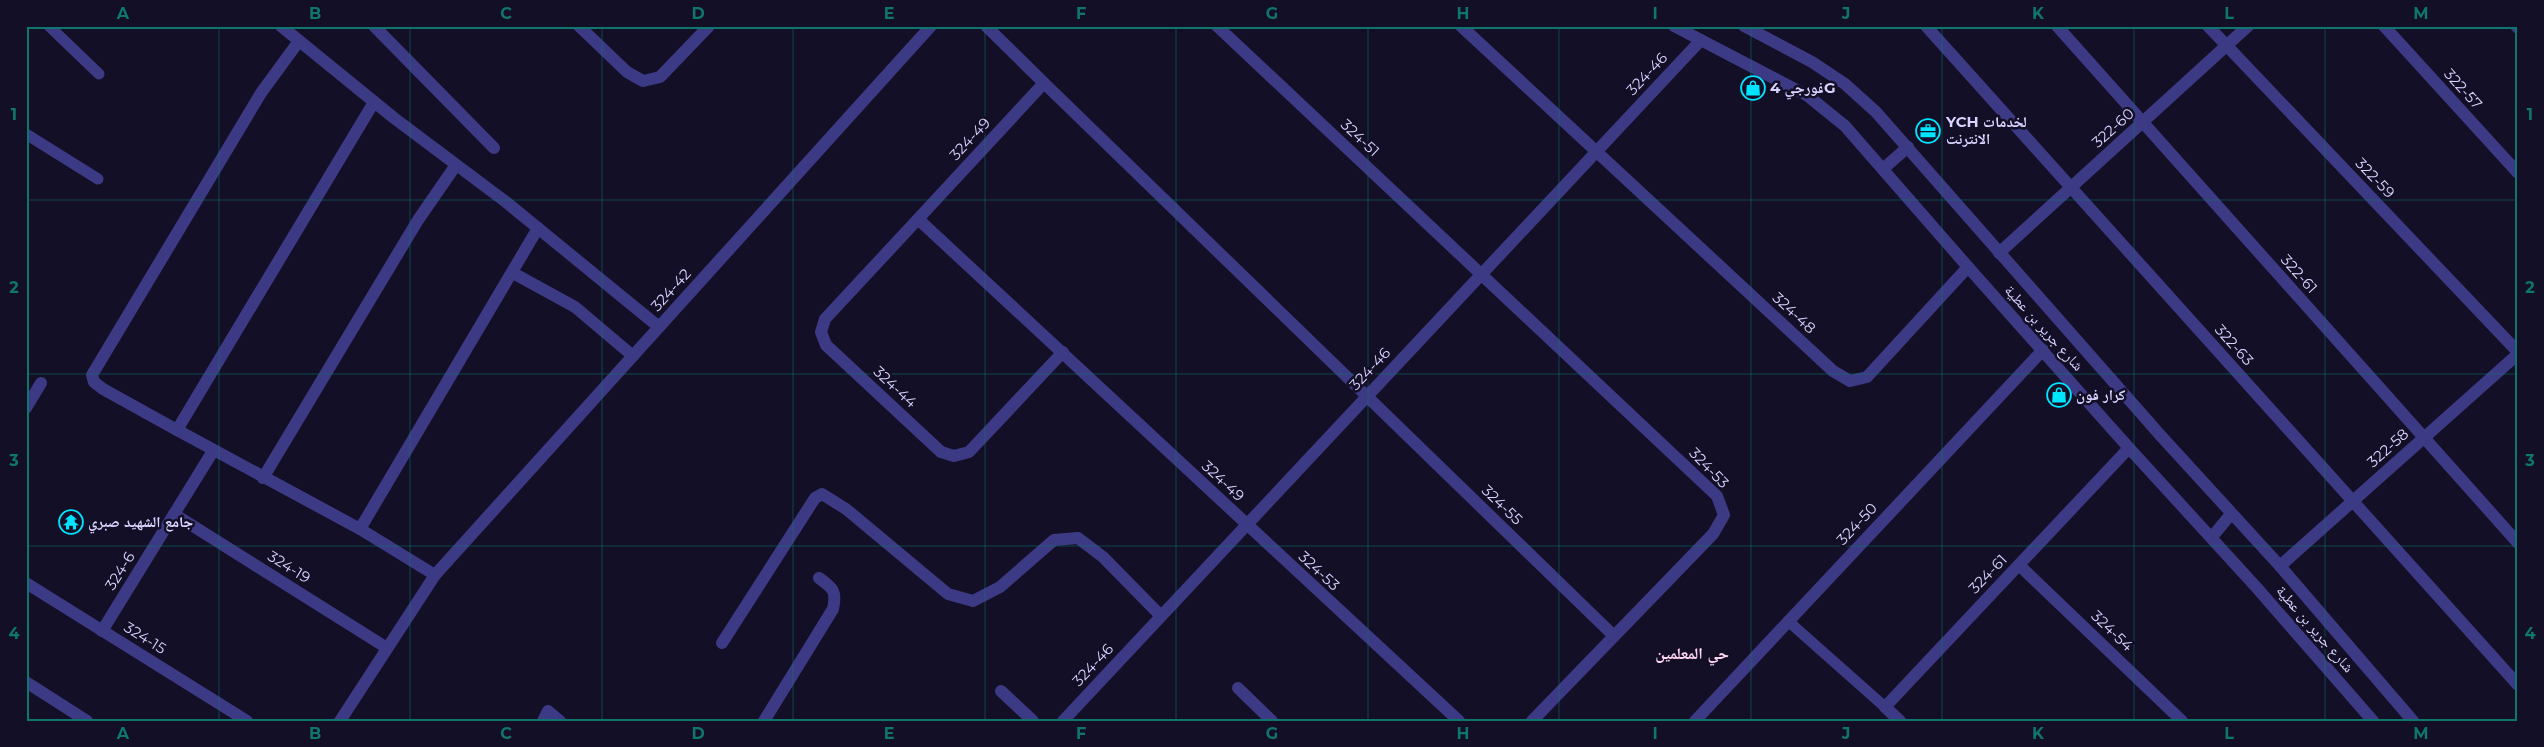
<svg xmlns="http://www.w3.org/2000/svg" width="2544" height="747" viewBox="0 0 2544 747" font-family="Montserrat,'Noto Naskh Arabic',sans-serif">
  <rect width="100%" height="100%" fill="#130f26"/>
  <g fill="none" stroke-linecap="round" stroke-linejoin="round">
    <g stroke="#3d3a85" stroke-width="11">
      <path d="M49 26 99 74"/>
      <path d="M26 134 98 179"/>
      <path d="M1788 621 1885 707"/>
    </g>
    <g stroke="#3d3a85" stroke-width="12">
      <path d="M281 26 394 118 506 202 659 327"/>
      <path d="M374 26 494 148"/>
      <path d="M579 26 627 72 643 81 660 77 709 26"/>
      <path d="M986 26 1044 83"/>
      <path d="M1217 26 1717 496 1724 515 1713 534 1532 721"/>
      <path d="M1461 26 1833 371 1850 381 1867 377 1968 267"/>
      <path d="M1674 26 1808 96 1845 126 1968 267 2129 448 2257 588 2373 721"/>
      <path d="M1744 26 1812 62 1845 84 1876 112 2161 436 2280 566 2413 721"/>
      <path d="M1926 26 2518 685"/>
      <path d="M2057 26 2518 543"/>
      <path d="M2208 26 2518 352"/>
      <path d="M2384 26 2518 173"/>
      <path d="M2516 26 2518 28"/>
      <path d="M374 102 177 430 360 529 435 575"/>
      <path d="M1884 168 1908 147"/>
      <path d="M918 219 825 319 821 332 826 345 941 452 954 456 969 452 1063 352"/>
      <path d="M1999 253 2248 26"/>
      <path d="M513 273 575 307 633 356"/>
      <path d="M26 408 41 383"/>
      <path d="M177 430 103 389 94 382 92 375 261 93 299 41"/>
      <path d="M263 478 418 220 456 165"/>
      <path d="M174 514 387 648"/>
      <path d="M360 529 538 228"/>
      <path d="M2212 537 2231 514"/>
      <path d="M2019 565 2182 721"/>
      <path d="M2280 566 2518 354"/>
      <path d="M26 583 247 721"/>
      <path d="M102 631 213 451"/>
      <path d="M722 643 815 498 822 494 846 509 948 594 973 601 1000 587 1054 540 1078 538 1103 557 1161 616"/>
      <path d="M26 682 87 721"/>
      <path d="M1238 688 1272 721"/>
      <path d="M1001 691 1033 721"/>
      <path d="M340 721 435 575 931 26"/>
      <path d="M543 721 548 711 560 721"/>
      <path d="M764 721 833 609C837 591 833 588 819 578"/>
      <path d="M1063 721 1701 40"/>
      <path d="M1459 721 918 219 1044 83 1614 636"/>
      <path d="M1695 721 2043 350"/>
      <path d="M1900 721 1885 707 2129 448"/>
    </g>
  </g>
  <path fill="none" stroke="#0f766e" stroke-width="1" stroke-opacity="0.55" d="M219 26V721M410 26V721M602 26V721M793 26V721M985 26V721M1176 26V721M1368 26V721M1559 26V721M1751 26V721M1942 26V721M2134 26V721M2325 26V721M26 200H2518M26 374H2518M26 546H2518"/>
  <defs>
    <g id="shop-ring" transform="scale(1.25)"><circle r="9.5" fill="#130f26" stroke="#00e5ff" stroke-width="1.5"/><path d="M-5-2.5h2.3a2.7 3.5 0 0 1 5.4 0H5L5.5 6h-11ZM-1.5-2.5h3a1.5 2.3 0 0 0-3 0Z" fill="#00e5ff"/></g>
    <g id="office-ring" transform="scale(1.25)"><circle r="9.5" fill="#130f26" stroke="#00e5ff" stroke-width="1.5"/><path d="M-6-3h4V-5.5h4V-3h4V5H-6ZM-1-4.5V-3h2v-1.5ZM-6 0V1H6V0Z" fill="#00e5ff"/></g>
    <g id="temple-ring" transform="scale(1.25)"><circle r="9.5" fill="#130f26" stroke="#00e5ff" stroke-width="1.5"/><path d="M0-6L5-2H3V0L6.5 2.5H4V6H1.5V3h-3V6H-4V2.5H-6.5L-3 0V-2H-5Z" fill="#00e5ff"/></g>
  </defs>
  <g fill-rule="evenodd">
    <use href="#shop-ring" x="1753" y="88"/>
    <use href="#office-ring" x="1928" y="131"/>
    <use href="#shop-ring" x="2059" y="395"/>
    <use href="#temple-ring" x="71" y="522"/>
  </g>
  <g text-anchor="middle" stroke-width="5" stroke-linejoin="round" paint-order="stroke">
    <g font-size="15" fill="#d9d4ff" stroke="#130f26">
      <text transform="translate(1647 74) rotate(-47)" y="5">324-46</text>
      <text transform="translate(2463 89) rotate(48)" y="5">322-57</text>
      <text transform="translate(2113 128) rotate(-42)" y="5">322-60</text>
      <text transform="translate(1360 138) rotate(43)" y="5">324-51</text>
      <text transform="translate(970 139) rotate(-47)" y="5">324-49</text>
      <text transform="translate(2375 178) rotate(46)" y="5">322-59</text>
      <text transform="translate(2299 274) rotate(48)" y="5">322-61</text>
      <text transform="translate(671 290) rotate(-48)" y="5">324-42</text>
      <text transform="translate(1794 313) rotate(43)" y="5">324-48</text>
      <text transform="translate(2044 328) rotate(48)" y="5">شارع جرير بن عطية</text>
      <text transform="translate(2234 345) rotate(48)" y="5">322-63</text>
      <text transform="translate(1370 369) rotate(-47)" y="5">324-46</text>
      <text transform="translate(895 387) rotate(43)" y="5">324-44</text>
      <text transform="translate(2388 448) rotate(-42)" y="5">322-58</text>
      <text transform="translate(1709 468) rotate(46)" y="5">324-53</text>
      <text transform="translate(1223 481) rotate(43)" y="5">324-49</text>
      <text transform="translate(1502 505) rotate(44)" y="5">324-55</text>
      <text transform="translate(1857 524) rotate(-47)" y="5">324-50</text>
      <text transform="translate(289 567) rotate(32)" y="5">324-19</text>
      <text transform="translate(120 571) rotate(-58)" y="5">324-6</text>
      <text transform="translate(1319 571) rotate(43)" y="5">324-53</text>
      <text transform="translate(1988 574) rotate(-46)" y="5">324-61</text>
      <text transform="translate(2315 629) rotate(49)" y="5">شارع جرير بن عطية</text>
      <text transform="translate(2112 631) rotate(44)" y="5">324-54</text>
      <text transform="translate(145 638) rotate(32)" y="5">324-15</text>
      <text transform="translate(1093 665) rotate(-47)" y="5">324-46</text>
    </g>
    <g font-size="15" font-weight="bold" fill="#d9d4ff" stroke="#130f26" text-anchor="start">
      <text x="1770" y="93">فورجي 4G</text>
      <text x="1946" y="127">YCH لخدمات<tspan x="1946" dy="17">الانترنت</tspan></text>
      <text x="2076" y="400">كرار فون</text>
      <text x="88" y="527">جامع الشهيد صبري</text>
    </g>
    <g font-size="16" font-weight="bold" fill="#ffd6f0" stroke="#130f26">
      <text x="1692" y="659">حي المعلمين</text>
    </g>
  </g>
  <rect width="2544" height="747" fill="none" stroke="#130f26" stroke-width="55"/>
  <rect x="28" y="28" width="2488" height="692" fill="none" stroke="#0f766e" stroke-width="2"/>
  <g font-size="16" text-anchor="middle" font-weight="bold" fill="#0f766e">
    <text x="123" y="19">A</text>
    <text x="315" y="19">B</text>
    <text x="506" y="19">C</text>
    <text x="698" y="19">D</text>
    <text x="889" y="19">E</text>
    <text x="1081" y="19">F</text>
    <text x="1272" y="19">G</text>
    <text x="1463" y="19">H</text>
    <text x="1655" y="19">I</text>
    <text x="1846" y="19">J</text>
    <text x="2038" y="19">K</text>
    <text x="2229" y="19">L</text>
    <text x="2421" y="19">M</text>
    <text x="14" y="120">1</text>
    <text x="2530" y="120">1</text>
    <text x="14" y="293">2</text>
    <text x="2530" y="293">2</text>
    <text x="14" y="466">3</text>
    <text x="2530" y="466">3</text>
    <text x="14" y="639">4</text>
    <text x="2530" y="639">4</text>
    <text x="123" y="739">A</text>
    <text x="315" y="739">B</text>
    <text x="506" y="739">C</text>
    <text x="698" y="739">D</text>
    <text x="889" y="739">E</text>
    <text x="1081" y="739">F</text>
    <text x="1272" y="739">G</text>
    <text x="1463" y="739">H</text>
    <text x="1655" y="739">I</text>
    <text x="1846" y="739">J</text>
    <text x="2038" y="739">K</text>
    <text x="2229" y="739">L</text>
    <text x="2421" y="739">M</text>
  </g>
</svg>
